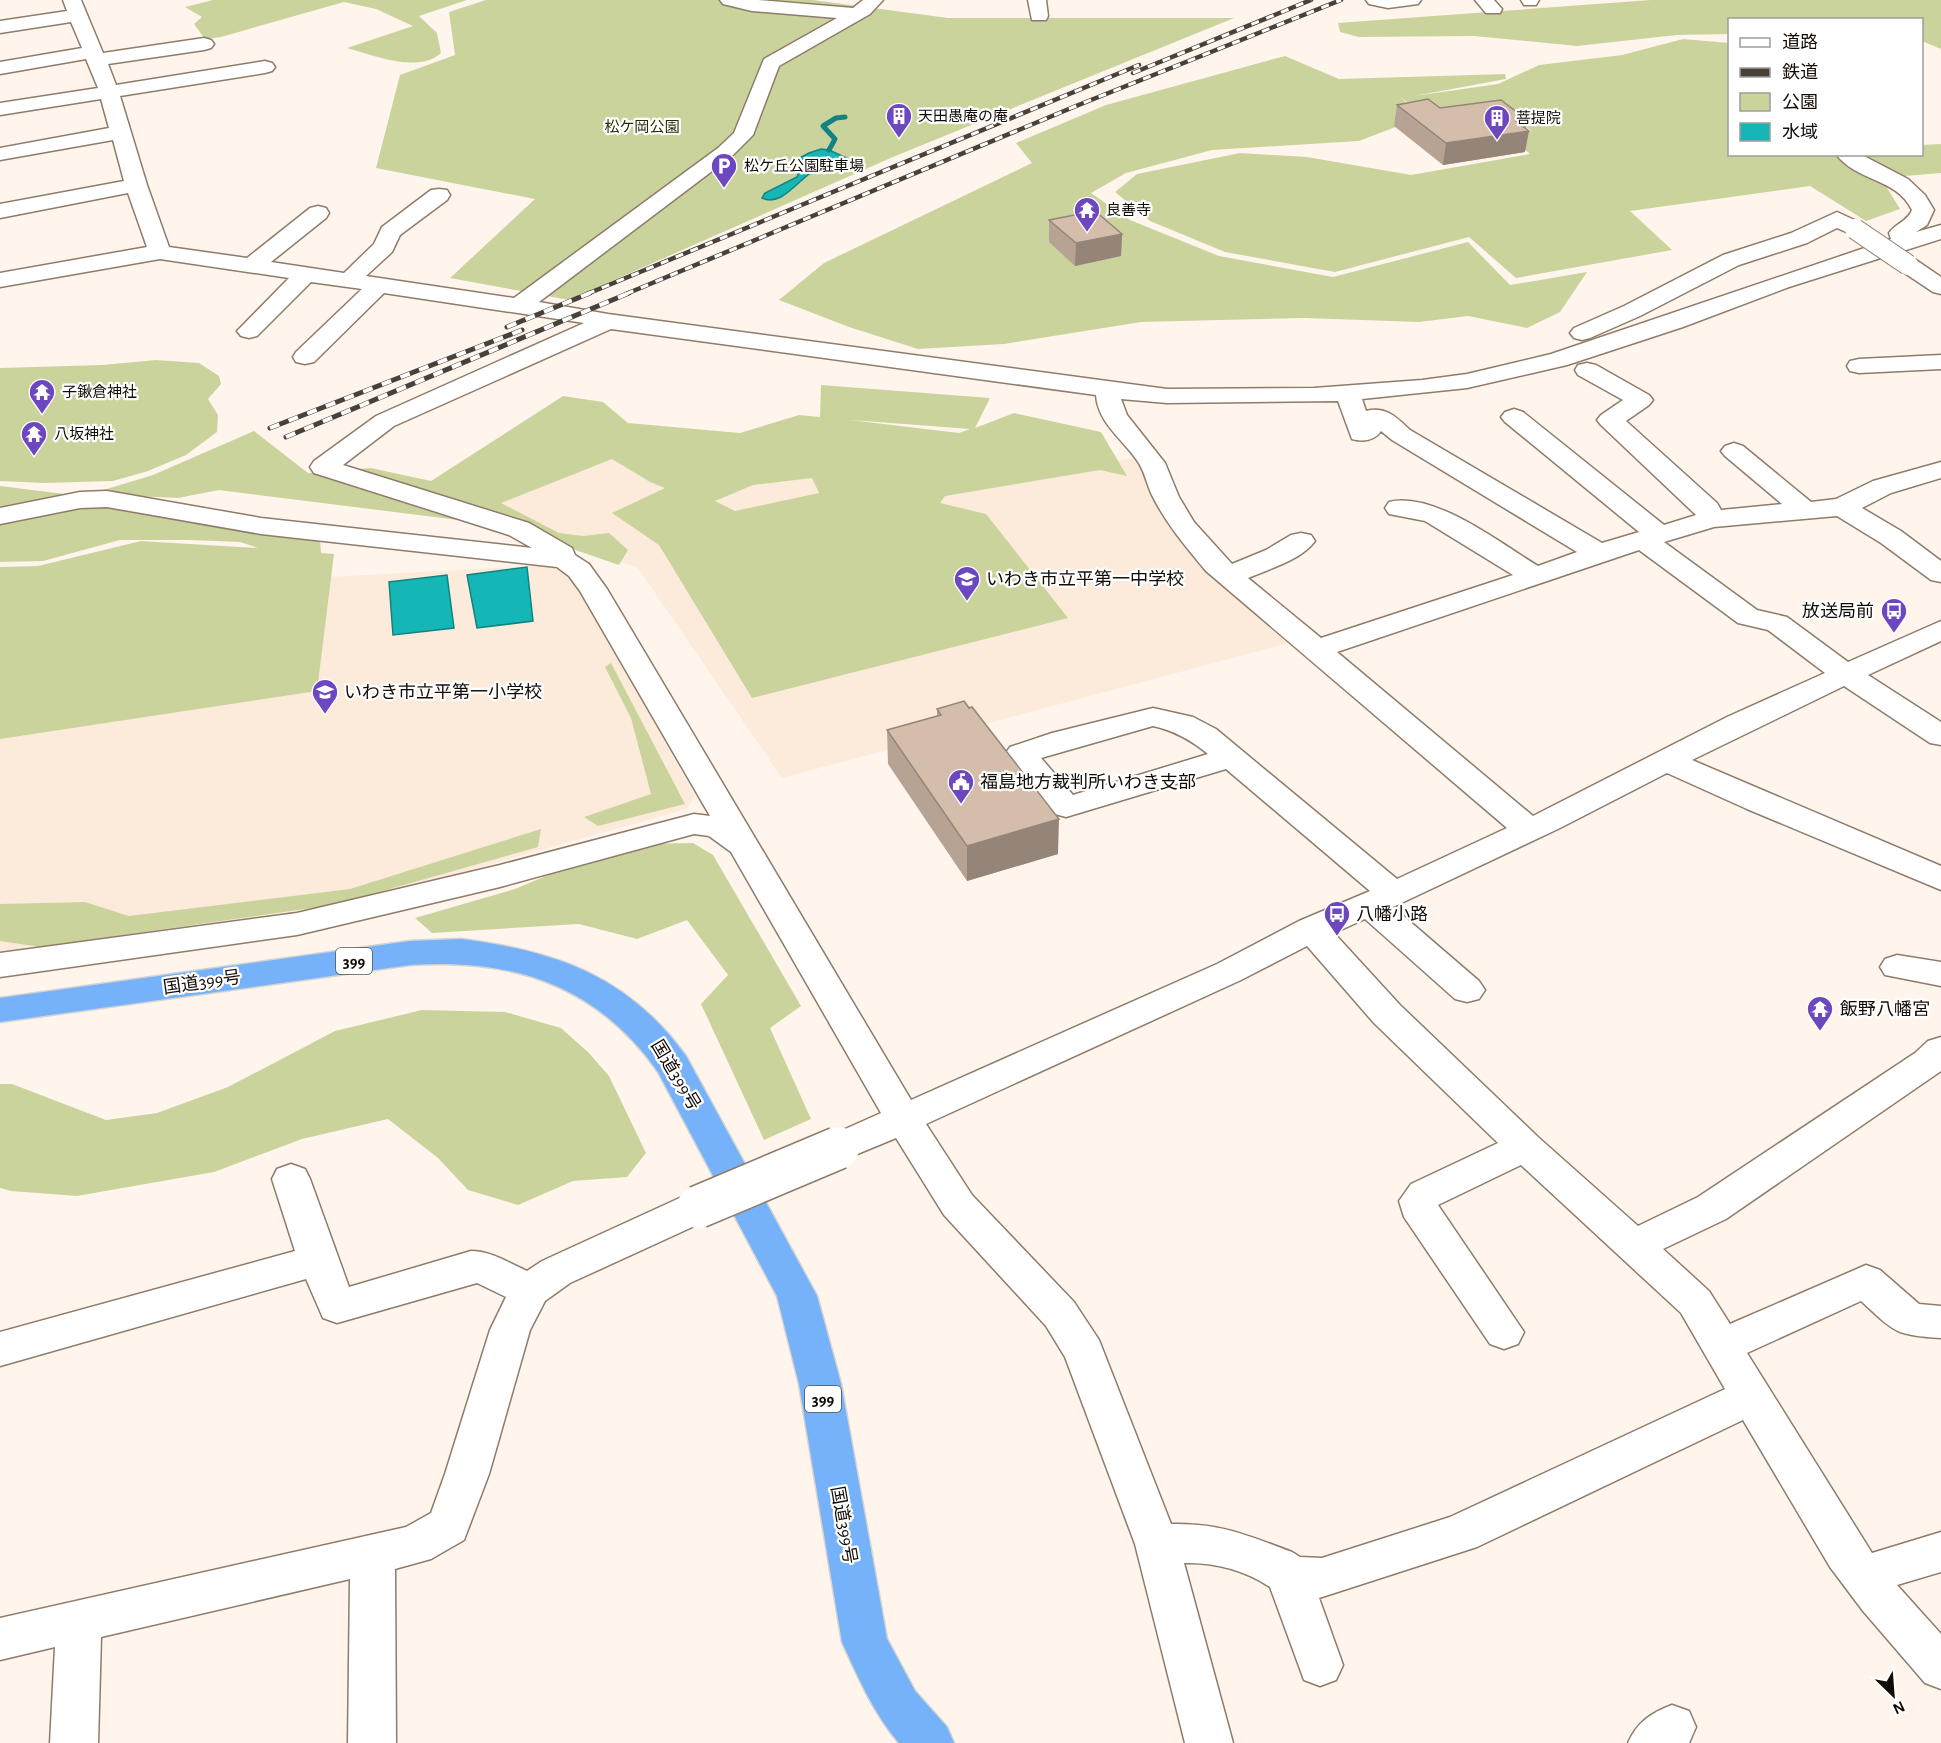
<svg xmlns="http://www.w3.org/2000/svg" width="1941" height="1743" viewBox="0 0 1941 1743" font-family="'Alegreya Sans','Noto Sans JP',sans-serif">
  <rect width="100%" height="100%" fill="#fff5ed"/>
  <g fill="#fcebdb">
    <path d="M618 448 994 478 1142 457 1229 566 1315 636 782 778 638 568 466 507Z"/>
    <path d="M549 565 578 580 605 635 695 796 687 809 324 911 0 959V595Z"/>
  </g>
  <g fill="#cbd39d" fill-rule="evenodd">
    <path d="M213 0H467L419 16 437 33 441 53C418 74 373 55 347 48L413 26 376 9 344 2 221 37 205 39 194 24 202 17 185 7Z"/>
    <path d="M486 0H813L948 18H1234L893 157 569 300 450 278 535 199 376 168 400 75 455 55 449 12Z"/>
    <path d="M1651 0H1941V49L1922 41V20H1730L1729 34 1677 35 1577 46 1474 36 1359 37 1340 32 1338 23Z"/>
    <path d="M1683 39 1729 43 1730 154H1922V145L1941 144V173L1881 178 1900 209 1866 221 1810 186 1630 211 1672 250 1516 278 1469 237 1335 272 1225 252 1150 221 1115 192 1137 174 1240 153 1307 157 1411 175 1530 154 1516 142 1518 135 1532 131 1511 117 1432 125 1401 97 1419 118 1359 141 1212 150 1126 173 1091 193 1130 220 1219 256 1333 277 1468 242 1510 285 1587 272 1560 312 1527 328 1468 316 1419 322 1304 318 1141 322 1004 344 918 349 849 327 779 300 824 263 1032 163 1016 143 1106 105 1285 56 1339 79 1505 74 1506 79 1414 96 1498 84 1539 65 1622 55Z"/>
    <path d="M156 360 199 363 219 376 221 384 208 399 218 415 217 432 186 455 148 471 113 481 44 483 0 481V368L102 365Z"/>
    <path d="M821 385 990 398 975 428 1014 413 1101 432 1127 476 1100 470 945 496 940 503 986 514 1068 618 752 698 659 545 612 513 665 488 650 482 612 459 501 503 559 533 583 536 609 533 628 550 619 565 506 526 219 490 178 498 90 494 153 475 254 431 308 473 371 468 431 481 563 396 603 402 628 423 740 433 799 415 820 417ZM850 420H851L970 429 959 433ZM812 478 819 493 735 511 715 501 753 485Z"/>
    <path d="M0 486 307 524 320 539 321 553 334 554 317 691 0 739V567L38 566 141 541 258 548 240 542 190 540H120L43 561 0 562Z"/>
    <path d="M611 663 685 804 598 826 584 817 651 794 631 718 605 667Z"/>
    <path d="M541 829 538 847 333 905 40 947 0 941V904L85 902 129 916 350 889Z"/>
    <path d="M693 843 713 855 801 1006 770 1028 811 1119 764 1140 701 1004 728 975 687 920 637 939 579 924 432 933 415 918 515 889 574 864 651 844Z"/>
    <path d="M422 1010 505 1012 561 1028 589 1053 609 1076 646 1153 627 1177 573 1181 518 1205 468 1190 438 1158 388 1119 302 1139 214 1172 77 1196 11 1191 0 1188V1084H12L106 1120 157 1113 228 1087 335 1031Z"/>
  </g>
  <g fill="#14b6b6" stroke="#138381" stroke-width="1.5">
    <path d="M821 149 829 150 849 159C842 172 826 165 814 171 800 177 782 208 762 198L765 193 797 177 800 169 798 163 801 157 809 153Z"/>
    <path d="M527 567 533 621 477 628 467 575Z"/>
    <path d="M447 575 454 628 393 635 389 582Z"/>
  </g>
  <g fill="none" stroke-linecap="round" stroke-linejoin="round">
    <path stroke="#138381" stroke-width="5" d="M829 150 835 139 823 126 836 118 845 117"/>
    <g stroke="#8f7b69" stroke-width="3">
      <g id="minor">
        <path d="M63 0H81L103 53 204 38 211 40 214 44 211 48 204 50 108 64 116 85 265 61 272 63 275 67 272 71 265 73 120 96 147 185 169 247 247 258 310 208 318 206 326 208 329 213 326 218 271 262 344 273 374 244 382 227 431 190 439 189 447 190 450 195 447 200 400 235 392 252 366 276 514 298 718 148 734 133 764 59 837 18 752 11 723 4 720 0H758L853 8 863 0H883L870 14 779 66 753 135 732 156 539 302 608 314 1167 389 1314 388 1422 380 1467 374 1551 354 1891 239 1889 233C1896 223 1908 221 1912 210 1897 178 1855 181 1836 154H1860L1908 179 1925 195 1934 210 1927 225 1916 232 1941 225V239L1789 287 1683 327 1567 365 1467 388 1362 399 1366 411C1386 406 1396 417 1410 430L1602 543 1639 532 1505 422 1501 417 1505 412 1514 409 1523 412 1664 525 1696 515 1601 425 1597 420 1601 415 1623 400 1578 375 1575 370 1578 365 1587 363 1596 365 1649 395 1653 400 1649 405 1626 421 1717 503 1721 510 1782 504 1725 456 1721 451 1725 446 1734 443 1743 446 1811 502 1836 499 1873 481 1941 462V478L1891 493 1862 508 1901 531 1941 561V582L1931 580 1881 543 1837 516 1714 527 1664 542 1757 610 1787 617 1848 662 1941 621V641L1868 675 1941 722V745L1930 743 1844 686 1692 760 1941 866V890L1747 809 1667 773 1560 828 1393 907 1479 981 1485 990 1479 999 1467 1002 1455 999 1365 919 1334 933 1400 1005 1538 1137 1638 1226 1698 1197 1915 1053 1928 1041 1941 1037V1071L1726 1219 1663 1249 1709 1291 1730 1324 1866 1265 1880 1270 1919 1304 1941 1306V1338C1894 1335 1895 1332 1861 1301L1747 1353 1872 1553 1941 1532V1572L1897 1585 1941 1634V1689L1925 1683 1863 1611 1830 1567 1743 1420 1477 1547 1319 1598 1343 1665 1336 1680 1320 1686 1304 1680 1270 1587C1245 1570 1214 1562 1184 1563L1233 1743H1185L1135 1544 1065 1357 1046 1326 944 1215 896 1138 838 1162 825 1158 819 1148 825 1138 881 1113 731 852 709 836 694 834 500 887 297 935 0 977V953L297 913 500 865 694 814 710 816 580 591 569 576 557 567 261 534 107 507 80 508 0 524V508L80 492 107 491 261 518 532 548 509 535 314 473 310 467 314 461 376 416 584 323 384 293 314 362 305 364 296 362 293 357 296 352 362 289 311 282 257 336 249 338 241 336 237 331 289 278 160 259 0 287V273L147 247 128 193 0 218V204L124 181 113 140 0 160V148L109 128 101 99 0 115V103L98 88 86 59 0 74V62L82 48 71 22 0 33V21L67 11ZM611 329 1096 395C1098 425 1126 441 1140 465 1146 476 1148 489 1154 499 1168 526 1187 548 1206 571L1507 828 1397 879 1216 729 1193 717 1153 708 1052 733 1010 747 1005 754 1010 761 1055 814 1066 817 1226 769 1370 891 1299 921 1217 964 911 1100 607 589 589 564 575 555 572 548 529 523 343 465 394 426ZM1121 399 1167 403 1338 401 1352 439C1363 442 1374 441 1381 431L1392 440 1577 552 1538 566C1500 543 1434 491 1389 502L1385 508 1389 514 1425 521 1513 575 1321 638 1248 578C1269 569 1301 560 1315 541L1311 535 1301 533 1291 535 1266 550 1232 564 1194 522 1179 497 1165 463 1127 415ZM1639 550 1738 623 1768 630 1825 673 1727 717 1533 816 1337 652ZM1153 726C1175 731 1191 740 1208 754L1073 795 1041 758ZM1307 946 1374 1023 1498 1143 1411 1184 1399 1201 1404 1217 1490 1344 1504 1349 1518 1344 1524 1332 1438 1205 1521 1165 1681 1313 1725 1389 1450 1517 1322 1558 1300 1557 1292 1552C1247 1535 1220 1523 1171 1524L1099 1340 1074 1302 972 1195 926 1124 1241 980Z"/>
        <path d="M1028 0H1046L1048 16 1046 20H1032Z"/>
        <path d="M1366 0H1421L1418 4 1388 8 1369 4Z"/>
        <path d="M1475 0H1494L1502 9 1500 13H1486Z"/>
        <path d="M1521 0H1539L1536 5H1524Z"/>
        <path d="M1837 212 1863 224 1866 229 1863 234 1855 236 1837 228 1807 243 1739 265 1640 316 1590 338 1582 340 1574 338 1570 333 1574 328 1624 306 1723 255 1791 233Z"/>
        <path d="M1908 258 1916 260 1941 277V294L1933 292 1900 270 1897 265 1900 260Z"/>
        <path d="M1941 355V369L1859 373 1850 371 1847 366 1850 361 1859 359Z"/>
        <path d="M1897 955 1941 962V986L1885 975 1880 967 1885 959Z"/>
        <path d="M291 1164 305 1169 310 1179 349 1287 471 1251C491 1251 509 1263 527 1271L542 1261 684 1196 698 1192 712 1196 717 1207 712 1218 570 1283 545 1301 530 1330 489 1474 464 1540 431 1559 395 1569 396 1743H348L350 1579 101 1637 98 1743H50L55 1647 0 1660V1618L406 1527 431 1513 445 1474 490 1330 506 1297 477 1283 337 1323 323 1318 306 1279 0 1366V1332L295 1251 272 1179 277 1169Z"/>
        <path d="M1672 1705 1689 1711 1696 1727 1689 1743H1628C1637 1722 1651 1713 1672 1705Z"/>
      </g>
    </g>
    <g stroke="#d4d3d2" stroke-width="3">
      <path id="highway" d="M461 939C556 951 628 976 686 1056L817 1296 841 1384 887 1639 915 1691 947 1727 954 1743H899C874 1714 858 1677 842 1642L799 1384 777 1296 658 1072C597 985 513 958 410 965L0 1022V998L410 941Z"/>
    </g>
    <use href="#minor" fill="#fff" fill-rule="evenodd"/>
    <use href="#highway" fill="#75b2fa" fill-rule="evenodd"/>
    <g stroke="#48413a" stroke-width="4.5">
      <g id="rail-far1">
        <path d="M1133 73 1311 0"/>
        <path d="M587 294 1139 65"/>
        <path d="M626 294 1076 106 1341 0"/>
      </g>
    </g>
    <g stroke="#48413a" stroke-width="5">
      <g id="rail">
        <path d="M507 327 590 293"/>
        <path d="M270 428 522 330"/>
        <path d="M286 437 629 293"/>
      </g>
    </g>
    <use href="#rail-far1" stroke="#fff" stroke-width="3" stroke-dasharray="8" stroke-linecap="butt"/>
    <use href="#rail" stroke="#fff" stroke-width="4" stroke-dasharray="10" stroke-linecap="butt"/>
    <g stroke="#8f7b69" stroke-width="22" stroke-linecap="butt">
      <path id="minor-bridge-far1" d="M1855 229 1908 265"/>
    </g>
    <g stroke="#8f7b69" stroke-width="45" stroke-linecap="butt">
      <path id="minor-bridge" d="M698 1207 838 1148"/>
    </g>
    <use href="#minor-bridge-far1" stroke="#fff" stroke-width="20"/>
    <use href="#minor-bridge" stroke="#fff" stroke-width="42"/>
  </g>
  <g fill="#b6a393">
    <path d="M1397 105 1440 108 1527 120 1525 128V152L1443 165 1394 126Z"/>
    <path d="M1049 220 1122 234 1121 256 1075 266 1049 242Z"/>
    <path d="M937 709 1058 854 967 881 888 764 887 730 937 716Z"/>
  </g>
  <g fill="#948578">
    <path d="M1527 120 1525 132 1529 131 1525 152 1443 165 1446 143 1516 121Z"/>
    <path d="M1122 234 1121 256 1075 266 1076 243Z"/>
    <path d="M1059 819 1058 854 967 881V846Z"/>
  </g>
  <g fill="#d4beab" stroke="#948578" stroke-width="1.5">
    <path d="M1428 99 1440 108 1501 100 1527 120 1516 121 1529 131 1446 143 1397 105Z"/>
    <path d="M1095 211 1122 234 1076 243 1049 220Z"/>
    <path d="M964 701 969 708 972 707 1059 819 967 846 887 730 941 715 937 709Z"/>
  </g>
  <defs>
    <g id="building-pin" transform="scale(1.35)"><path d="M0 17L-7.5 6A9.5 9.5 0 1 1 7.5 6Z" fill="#6c47bf" stroke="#fff"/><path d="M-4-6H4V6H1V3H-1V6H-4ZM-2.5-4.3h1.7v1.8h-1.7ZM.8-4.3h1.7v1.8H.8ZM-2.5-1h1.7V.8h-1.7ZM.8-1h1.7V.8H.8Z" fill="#fff"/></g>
    <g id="parking-pin" transform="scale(1.35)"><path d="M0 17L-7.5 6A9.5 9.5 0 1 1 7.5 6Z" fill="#6c47bf" stroke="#fff"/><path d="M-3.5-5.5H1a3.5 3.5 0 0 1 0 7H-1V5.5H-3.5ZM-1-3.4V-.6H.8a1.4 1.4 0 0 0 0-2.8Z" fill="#fff"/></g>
    <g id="temple-pin" transform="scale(1.35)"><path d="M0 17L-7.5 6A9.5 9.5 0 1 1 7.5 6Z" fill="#6c47bf" stroke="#fff"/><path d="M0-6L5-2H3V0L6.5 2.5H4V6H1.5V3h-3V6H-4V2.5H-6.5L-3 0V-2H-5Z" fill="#fff"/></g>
    <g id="school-pin" transform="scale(1.35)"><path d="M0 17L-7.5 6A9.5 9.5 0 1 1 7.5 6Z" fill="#6c47bf" stroke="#fff"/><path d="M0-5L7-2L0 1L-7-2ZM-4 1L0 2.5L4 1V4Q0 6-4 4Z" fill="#fff"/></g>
    <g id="bus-pin" transform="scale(1.35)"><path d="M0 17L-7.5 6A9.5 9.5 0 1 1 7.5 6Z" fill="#6c47bf" stroke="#fff"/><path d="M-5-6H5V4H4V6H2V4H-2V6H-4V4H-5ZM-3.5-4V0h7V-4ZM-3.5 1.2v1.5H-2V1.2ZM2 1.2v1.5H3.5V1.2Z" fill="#fff"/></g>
    <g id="civic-pin" transform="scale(1.35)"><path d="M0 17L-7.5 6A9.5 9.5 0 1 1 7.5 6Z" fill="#6c47bf" stroke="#fff"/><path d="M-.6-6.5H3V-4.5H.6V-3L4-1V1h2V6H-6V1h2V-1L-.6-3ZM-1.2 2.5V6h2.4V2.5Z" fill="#fff"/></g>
  </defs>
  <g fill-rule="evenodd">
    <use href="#building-pin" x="899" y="116"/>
    <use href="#building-pin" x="1497" y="118"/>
    <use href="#parking-pin" x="724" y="166"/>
    <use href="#temple-pin" x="1087" y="210"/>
    <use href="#temple-pin" x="42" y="392"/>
    <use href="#temple-pin" x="34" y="434"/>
    <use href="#school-pin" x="967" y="579"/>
    <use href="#bus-pin" x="1894" y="611"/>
    <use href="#school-pin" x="325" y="692"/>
    <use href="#civic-pin" x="961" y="782"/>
    <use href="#bus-pin" x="1337" y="914"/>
    <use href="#temple-pin" x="1820" y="1009"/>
  </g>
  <g text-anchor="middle" stroke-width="4.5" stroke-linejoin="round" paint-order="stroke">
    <g font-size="15" fill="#120b05" stroke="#fff" text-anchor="start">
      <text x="918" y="121">天田愚庵の庵</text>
      <text x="1516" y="123">菩提院</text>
      <text x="744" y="171">松ケ丘公園駐車場</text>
      <text x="1106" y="215">良善寺</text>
      <text x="62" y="397">子鍬倉神社</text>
      <text x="54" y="439">八坂神社</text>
    </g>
    <g font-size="15" fill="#292c04" stroke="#fff">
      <text x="642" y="132">松ケ岡公園</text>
    </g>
    <g fill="#fff" stroke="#595450" stroke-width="1.5">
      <rect x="336" y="948" width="36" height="26" rx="4.5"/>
      <rect x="805" y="1386" width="36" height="26" rx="4.5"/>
    </g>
    <g font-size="16" font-weight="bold" fill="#120b05">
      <text x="354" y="967">399</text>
      <text x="823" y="1405">399</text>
    </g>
    <g font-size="18" fill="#120b05" stroke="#fff" text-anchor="start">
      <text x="986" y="585">いわき市立平第一中学校</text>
      <text x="1874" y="617" text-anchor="end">放送局前</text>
      <text x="344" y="698">いわき市立平第一小学校</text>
      <text x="980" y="788">福島地方裁判所いわき支部</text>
      <text x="1356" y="920">八幡小路</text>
      <text x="1840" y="1015">飯野八幡宮</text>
    </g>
    <g font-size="18" fill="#120b05" stroke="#fff">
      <text transform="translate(202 982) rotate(-8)" y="6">国道399号</text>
      <text transform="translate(676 1075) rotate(59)" y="6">国道399号</text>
      <text transform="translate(844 1525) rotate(80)" y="6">国道399号</text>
    </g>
  </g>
  <rect x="1728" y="18" width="195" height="138" fill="#ffffff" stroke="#a09d9b" stroke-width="1.5"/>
  <rect x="1740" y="38" width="30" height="9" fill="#ffffff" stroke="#a09d9b" stroke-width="1.5"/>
  <text x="1782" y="48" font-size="18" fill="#120b05">道路</text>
  <rect x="1740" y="68" width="30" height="9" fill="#48413a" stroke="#a09d9b" stroke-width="1.5"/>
  <text x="1782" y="78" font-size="18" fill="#120b05">鉄道</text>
  <rect x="1740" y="93" width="30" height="18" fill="#cbd39d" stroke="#a09d9b" stroke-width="1.5"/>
  <text x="1782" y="108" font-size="18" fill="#120b05">公園</text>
  <rect x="1740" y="123" width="30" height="18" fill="#14b6b6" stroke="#a09d9b" stroke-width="1.5"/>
  <text x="1782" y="138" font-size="18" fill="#120b05">水域</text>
  <g transform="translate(1893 1695) rotate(155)" stroke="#ffffff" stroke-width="4.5" paint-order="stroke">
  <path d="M0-4.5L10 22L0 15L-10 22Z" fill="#120b05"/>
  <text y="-9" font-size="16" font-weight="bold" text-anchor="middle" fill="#120b05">N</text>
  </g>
</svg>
